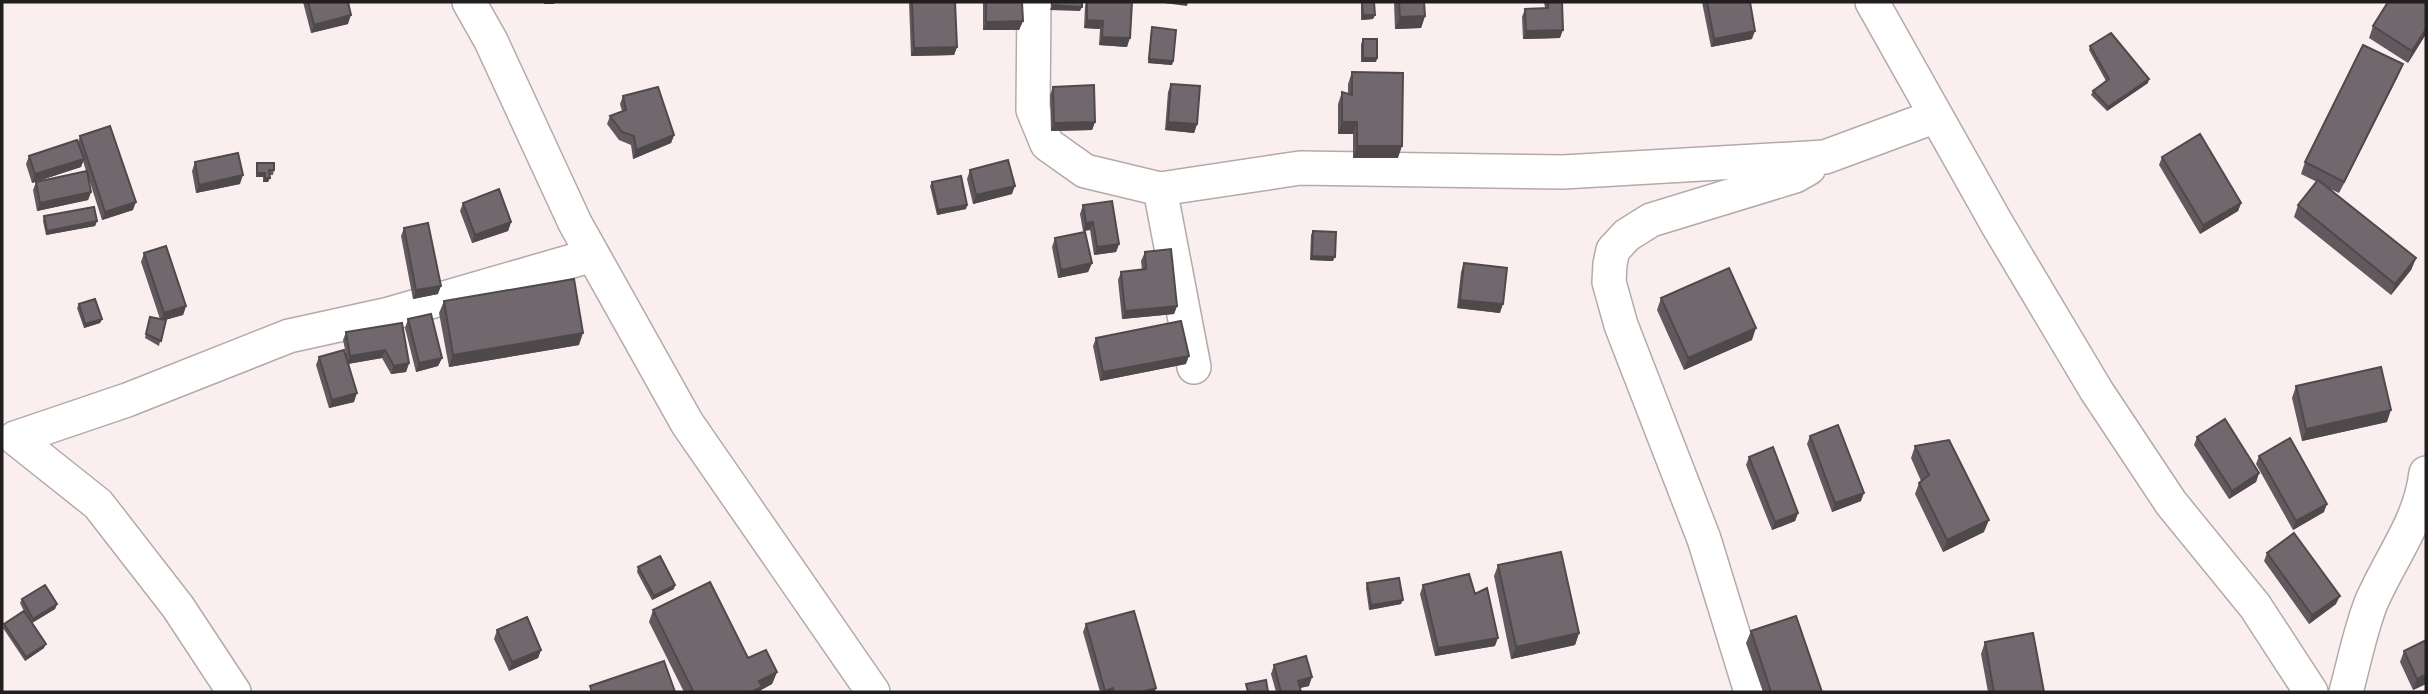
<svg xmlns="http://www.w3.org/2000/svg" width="2428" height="694" font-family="Barlow,sans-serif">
<rect width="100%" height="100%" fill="#faeeef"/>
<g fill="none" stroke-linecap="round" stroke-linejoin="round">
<g stroke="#b5a9aa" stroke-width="36">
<path id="minor" d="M469,2l22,39 84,182 112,200 186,269
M1034,2l-1,108 14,34 38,27 75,18 140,-21 263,4 262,-15 111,-41
M1872,2l125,222 99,166 75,113 84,103 56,86
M1160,189l34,178
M15,438l112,-38 162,-64 100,-22 204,-59
M15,438l83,66 80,103 56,85
M1751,692l-47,-153 -83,-214 -12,-43 1,-18 3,-14 14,-15 24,-15 144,-44 14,-8
M2346,692c8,-29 14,-61 25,-89 19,-45 49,-80 55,-130"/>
</g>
<use href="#minor" stroke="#fff" stroke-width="33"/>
</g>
<path fill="#61595e" d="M303,2h45v22l-37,9z
M909,2h46l2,45 -3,8 -43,1z
M983,2h39l1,19 -4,9h-36z
M1086,2h46l-5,45 -28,-2 1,-16 -16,-1 1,-22z
M1361,2h13l1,13 -2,4 -12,1z
M1394,2h30l1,14 -4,12 -26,1z
M1544,2h18l-2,36 -37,1 -1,-22 3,-8 20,-1z
M1702,2h48l2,37 -41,8z
M2426,2v32l-18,29 -39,-25 4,-12z
M1152,27l21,34 -1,4 -24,-2 3,-31z
M1363,39l14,19 -1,4h-15v-18z
M2090,46l58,37 -41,28 -16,-16 2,-4 13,-10 -17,-31z
M1352,72l46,86h-45v-24h-15v-30l4,-12 6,2v-10z
M2398,76l-59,117 -11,-5 88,70 -5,12 -20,25 -97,-78 4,-12 19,-23 -16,-8 4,-12z
M1171,84l26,40 -3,9 -29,-3 3,-38z
M1053,87l42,35 -3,8 -41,1 -1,-36z
M623,96l51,39 -3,8 -38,16 -2,-14 -12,-5 -12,-16 3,-8 12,-5 -2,-7z
M80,136l53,74 -31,10 -14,-44 3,16 -3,8 -51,11 -4,-21 3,-8 50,-11 -3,-10 -2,6 -49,16 -6,-19 3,-8 49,-14z
M2162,157l79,46 -3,8 -38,23 -41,-69z
M195,162l45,22 -44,9 -4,-22z
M257,163l17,7 -1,5h-3l-2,7h-5v-5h-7v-10z
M970,170l42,24 -39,10 -6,-25z
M932,182l35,23 -1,4 -29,6 -7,-29z
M463,203l48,19 -3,9 -36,12 -12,-32z
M1083,205l36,39 -3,8 -22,3 -4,-25 -7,1 -3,-17z
M44,216l53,5 -2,5 -49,9 -3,-14z
M404,228l34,66 -25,5 -12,-63z
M1313,231l20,30 -23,-1 1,-25z
M1055,238l37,25 -4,9 -30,6 -6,-31z
M1145,252l32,54 -3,8 -52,5 -4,-39 3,-8 21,-2 -1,-9z
M144,253l42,53 -3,9 -18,5 -6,26 -14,-8 5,-21 10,2 -19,-57z
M1464,263l36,50 -43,-5 4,-36z
M1661,298l91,42 -68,30 -27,-60z
M444,301l135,44 -130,22 -10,-54z
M79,304l23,15 -2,4 -16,5 -7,-20z
M408,319l34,39 -4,8 -22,6 -11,-44z
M402,323l7,40 -3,9 -15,2 -9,-16 -34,6 6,38 -25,6 -13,-43 3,-8 27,-3 -3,-14 3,-8z
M1096,338l90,26 -86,17 -7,-35z
M2296,386l91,36 -85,19 -10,-43z
M1810,436l51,65 -29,11 -25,-68z
M2197,437l62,36 -3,9 -27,17 -35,-54z
M1915,446l69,86 -41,20 -28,-58 4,-11 2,-2 -10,-23z
M2259,456l65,56 -31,18 -37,-66z
M1749,457l49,56 -3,8 -23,9 -26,-65z
M2267,553l69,51 -27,20 -45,-63z
M1498,565l81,68 -4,12 -64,14 -17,-83z
M638,567l36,22 -22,11 -15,-28z
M1367,583l34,21 -32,6 -3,-22z
M1423,585l52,9 20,52 -60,10 -15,-62z
M22,599l35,5 -2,5 -23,14 12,25 -19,13 -22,-33 1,-4 20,-13 -4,-8z
M653,610l124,62 -5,12 -11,6 -1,2h-76l-35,-70z
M1086,624l69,68h-55l-17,-60z
M497,630l44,20 -3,8 -29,13 -15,-32z
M1751,631l71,61h-59l-17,-49z
M2426,640v44l-13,6 -13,-28 4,-11z
M1985,642l59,50h-56l-7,-38z
M1274,665l35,21 -9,2 1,4h-25l-5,-18z"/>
<path fill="#4f494c" d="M544,2h11l-1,2h-10z
M1165,2h23l-1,4 -23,-3z
M1052,5l30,2 -2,4 -30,-1z
M351,15l-3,9 -37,9 3,-8z
M1363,15h12l-2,4 -12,1z
M1425,16l-4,12 -26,1 5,-12z
M1087,20l16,1 -3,8 -16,-1z
M1023,21l-4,9h-36l3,-8z
M2426,29v5l-18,29 4,-12z
M1563,30l-3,8 -37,1 3,-8z
M1755,31l-3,8 -41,8 3,-8z
M1102,37l28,1 -3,9 -28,-2z
M957,47l-3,8 -43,1 3,-8z
M1363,58h14l-1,4h-15z
M1149,59l24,2 -1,4 -24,-2z
M2403,64l-5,12 -59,117 5,-11z
M2149,79l-1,4 -41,28 1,-4z
M1095,122l-3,8 -41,1 3,-8z
M1168,122l29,2 -3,9 -29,-3z
M1342,122h15l-4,12h-15z
M674,135l-3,8 -38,16 3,-9z
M1357,146h45l-4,12h-45z
M84,159l-3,8 -49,16 3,-9z
M257,173h8l-2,4h-7z
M243,175l-3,9 -44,9 3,-8z
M265,178h5l-2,4h-5z
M1015,186l-3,8 -39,10 3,-9z
M91,192l-3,8 -51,11 3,-8z
M136,202l-3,8 -31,10 3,-8z
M2241,203l-3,8 -38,23 3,-9z
M967,205l-1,4 -29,6 1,-5z
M97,221l-2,5 -49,9 1,-4z
M511,222l-3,9 -36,12 3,-8z
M1093,222l-3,8 -7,1 3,-8z
M1119,244l-3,8 -22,3 3,-8z
M1312,256l23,1 -2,4 -23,-1z
M2416,258l-5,12 -20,25 4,-11z
M1092,263l-4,9 -30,6 3,-8z
M441,286l-3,8 -25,5 3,-9z
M1460,300l43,4 -3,9 -43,-5z
M186,306l-3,9 -22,6 3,-8z
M1177,306l-3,8 -52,5 3,-8z
M102,319l-2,4 -16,5 1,-4z
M1756,328l-4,12 -68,30 4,-12z
M583,333l-4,12 -130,22 4,-12z
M385,350l-3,8 -35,6 3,-8z
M1189,356l-3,8 -86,17 3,-9z
M442,358l-4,8 -22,6 3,-9z
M409,363l-3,9 -15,2 3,-8z
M357,393l-3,9 -25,6 3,-8z
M2391,410l-4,12 -85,19 4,-12z
M2259,473l-3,9 -27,17 3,-8z
M1864,493l-3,8 -29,11 3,-9z
M2327,504l-3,8 -31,18 3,-9z
M1798,513l-3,8 -23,9 3,-8z
M1989,520l-5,12 -41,20 4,-12z
M675,585l-1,4 -22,11 2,-4z
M2340,596l-4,8 -27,20 3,-9z
M1403,600l-2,4 -32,6 2,-5z
M57,604l-2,5 -23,14 1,-4z
M1579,633l-4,12 -64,14 5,-12z
M1498,638l-3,8 -60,10 3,-8z
M46,644l-2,4 -19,13 1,-4z
M541,650l-3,8 -29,13 3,-9z
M777,672l-5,12 -11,6 -1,2h-9l8,-11z
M2426,674v10l-13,6 4,-11z
M1312,677l-3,9 -14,3 3,-8z
M1113,688l-1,4h-8l1,-1z
M1156,688l-1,4h-13z"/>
<path fill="#71686d" stroke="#4f494c" stroke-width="2" d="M308,2h40l3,13 -37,10z
M912,2h43l2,45 -43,1z
M986,2h36l1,19 -37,1z
M1052,2h30v5l-30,-2z
M1087,2h45l-2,36 -28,-1 1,-16 -16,-1z
M1362,2h12l1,13h-12z
M1399,2h25l1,14 -25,1z
M1548,2h14l1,28 -37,1 -1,-22 23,-1z
M1707,2h43l5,29 -41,8z
M2388,2h38v27l-14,22 -39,-25z
M1152,27l24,3 -3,31 -24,-2z
M2111,33l38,46 -41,28 -15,-16 16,-12 -19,-33z
M1363,39h14v19h-14z
M2363,45l40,19 -59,118 -39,-20z
M1352,72l51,1 -1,73h-45v-24h-15v-30l10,3z
M1171,84l29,2 -3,38 -29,-2z
M1094,85l1,37 -41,1 -1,-36z
M658,87l16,48 -38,15 -2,-14 -12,-4 -12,-16 16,-6 -3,-14z
M110,126l26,76 -31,10 -25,-76z
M2200,134l41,69 -38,22 -41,-68z
M77,140l7,19 -49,15 -6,-18z
M238,153l5,22 -44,10 -4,-23z
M1008,160l7,26 -39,9 -6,-25z
M257,163h17v7h-5l1,8h-5v-5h-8z
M87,171l4,21 -51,11 -4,-21z
M961,176l6,29 -29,5 -6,-28z
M2318,180l98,78 -21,26 -97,-79z
M499,189l12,33 -36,13 -12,-32z
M1112,201l7,43 -22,3 -4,-25 -7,1 -3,-18z
M94,207l3,14 -50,10 -3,-15z
M428,223l13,63 -25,4 -12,-62z
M1313,231l23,1 -1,25 -23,-1z
M1085,232l7,31 -31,7 -6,-32z
M166,246l20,60 -22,7 -20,-60z
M1171,249l6,57 -52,5 -4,-39 25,-3 -1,-17z
M1464,263l43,5 -4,36 -43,-4z
M1729,268l27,60 -68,30 -27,-60z
M574,279l9,54 -130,22 -9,-54z
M95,299l7,20 -17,5 -6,-20z
M431,314l11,44 -23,5 -11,-44z
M150,317l16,3 -5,21 -15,-7z
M1181,321l8,35 -86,16 -7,-34z
M402,323l7,40 -15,3 -9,-16 -35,6 -4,-24z
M344,350l13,43 -25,7 -13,-43z
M2381,367l10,43 -85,19 -10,-43z
M2225,419l34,54 -27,18 -35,-54z
M1838,425l26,68 -29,10 -25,-67z
M2290,438l37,66 -31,17 -37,-65z
M1949,440l40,80 -42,20 -28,-57 10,-8 -14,-29z
M1773,447l25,66 -23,9 -26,-65z
M2294,533l46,63 -28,19 -45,-62z
M1561,552l18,81 -63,14 -18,-82z
M660,556l15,29 -21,11 -16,-29z
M1469,574l6,20 12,-6 11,50 -60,10 -15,-63z
M1399,578l4,22 -32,5 -4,-22z
M710,582l38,76 18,-8 11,22 -18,9 3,6 -11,5h-61l3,-1 -40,-81z
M45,585l12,19 -24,15 -11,-20z
M24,611l22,33 -20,13 -22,-33z
M1134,611l22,77 -14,4h-28l-1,-4 -8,3 -19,-67z
M1796,616l26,76h-51l-20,-61z
M527,617l14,33 -29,12 -15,-32z
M2033,633l11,59h-50l-9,-50z
M2426,640v34l-9,5 -13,-28z
M1306,656l6,21 -14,4 3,11h-20l-7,-27z
M664,661l11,31h-83l-2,-6z
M1266,680l2,12h-20l-2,-8z"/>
<rect width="2428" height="694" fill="none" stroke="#221d1e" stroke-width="7"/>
</svg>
